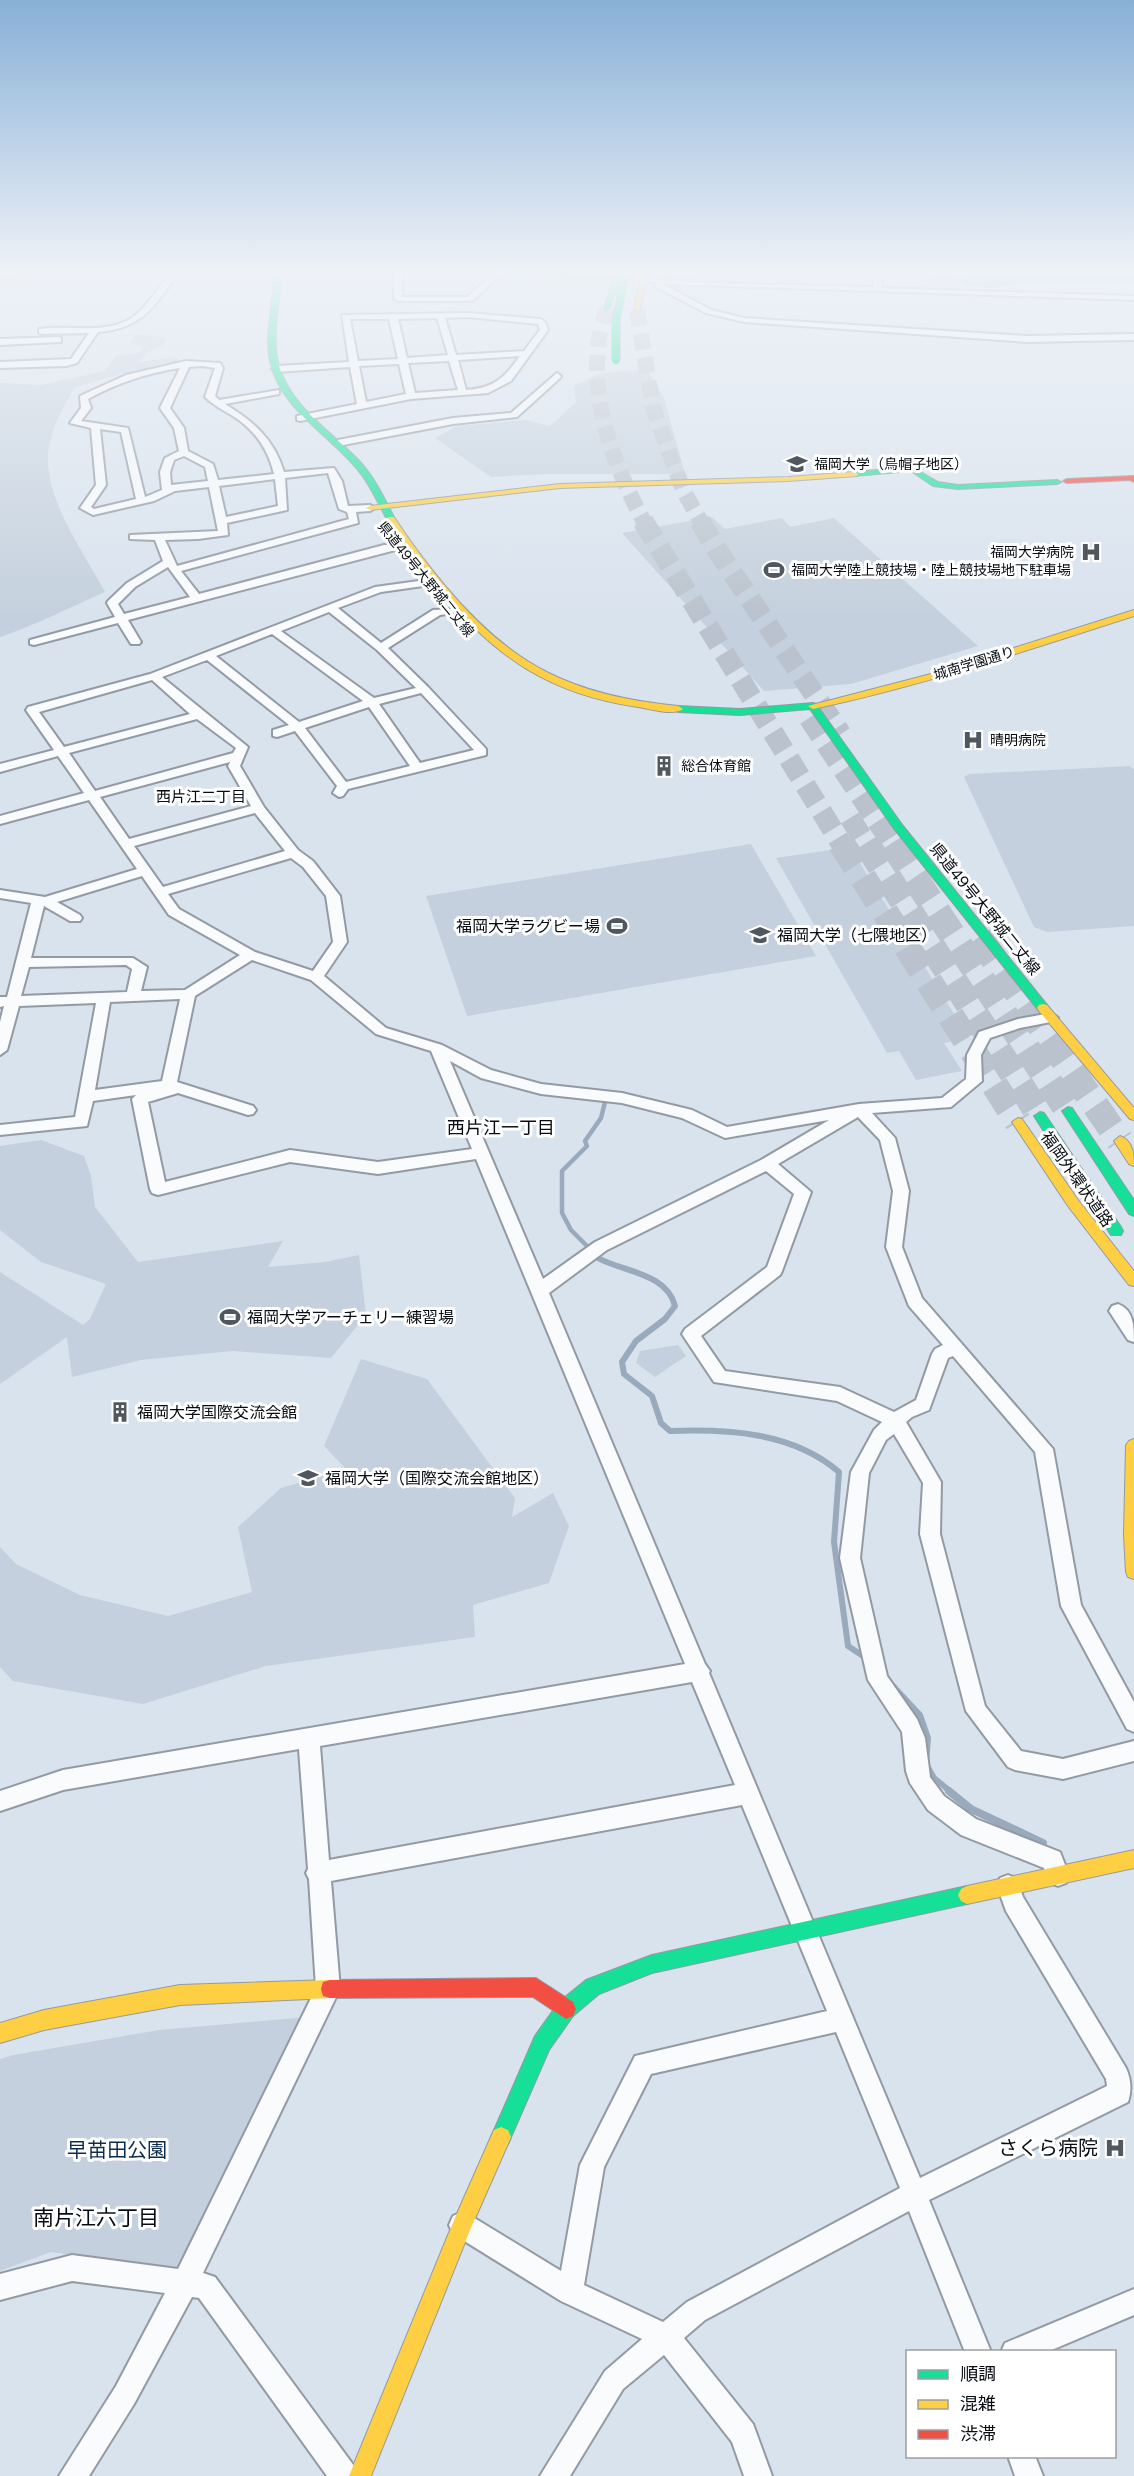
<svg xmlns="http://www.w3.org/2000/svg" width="1134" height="2476" font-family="'DM Sans','Noto Sans JP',sans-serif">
<rect width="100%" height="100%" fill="#d9e3ee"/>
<path fill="#c4d0dd" d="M135,334l32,4 -1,5 -17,9 -11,10 38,-5 4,5 -55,11 -50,14c-12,20 -26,45 -27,69 -2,45 36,97 57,136 -35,15 -69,33 -105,45v-254l41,2 64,-14 10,-15 26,-4v-6l-11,-3z
M647,369l17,29 21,76h-137l-57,3 -56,-39 23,-12 68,-6 24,6 26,-24 -2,-16 27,-13z
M712,517l13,12 57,-11 8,9 44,-9 144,128 -127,38 -87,7 -142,-158z
M1129,766l5,3v157l-87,6 -13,-5 -70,-150 5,-3z
M751,844l65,112 -349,60 -41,-120z
M850,847l119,191 -25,5 18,28 -46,9 -17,-29 -12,2 -111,-195z
M41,1140l43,16 7,20 4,31 43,55 145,-21 -15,26 57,-5 34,-7 7,60 -35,43 -99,-7 -91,9 -69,17 -5,-40 -67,47v-112l83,53 7,-6 16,-35 -65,-22 -41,-32v-84z
M678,1345l8,11 -31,21 -19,-14 4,-12z
M361,1359l66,20 88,119 -3,19 41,-24 16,33 -20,57 -76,22 2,32 -209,29 -123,38 -130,-23 -13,-14v-120l16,17 64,31 88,21 84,-24 -14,-65 43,-39 65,-19 -22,-23z
M307,2017l-126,254 -130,-19 -51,19v-212l14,-4 145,-25z"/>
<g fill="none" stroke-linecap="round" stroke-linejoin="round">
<path stroke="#99aabd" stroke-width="3" d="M900,270l34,8 33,3"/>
<path stroke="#99aabd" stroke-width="4.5" d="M601,1260l-30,-30 -9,-17v-42l25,-25 -2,-5 16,-23 4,-16"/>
<path stroke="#99aabd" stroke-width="6" d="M598,1258c25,14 69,15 77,48l-10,13 -29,22 -14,21 2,12 28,22 9,27 9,8c58,-2 123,1 169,41l-5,70 14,104 21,14
M893,1686l27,29 8,23 -2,26 8,14 17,14"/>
<path stroke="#99aabd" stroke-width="8" d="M949,1791l22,18 72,34"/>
<path fill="#99aabd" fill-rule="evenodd" d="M1023,272l111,1v10l-111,-1 -29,6 -27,-2 -8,-5 8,-5 27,2z"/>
<path stroke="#bac3cd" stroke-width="16" stroke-dasharray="16 8" stroke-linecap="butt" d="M607,308c-26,72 3,150 37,214
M637,310l16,98 31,84 17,30"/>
<path stroke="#bac3cd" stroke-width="21" stroke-dasharray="21 10" stroke-linecap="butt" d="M643,521l199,324
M700,521l17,29 124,184
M809,718l84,127
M850,818l17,27"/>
<path stroke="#bac3cd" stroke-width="27" stroke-dasharray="27 14" stroke-linecap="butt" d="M841,843l177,279
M866,843l174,273
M892,843l176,268
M979,937l141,204"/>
<g stroke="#939aa3" stroke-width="4">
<path id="street" d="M173,270h8c-25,33 -37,59 -83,62l-21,31 -11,3 -66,2v-6l71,-3 18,-26 -47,1 -3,-1v-4c32,-5 73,8 99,-16 13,-12 23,-29 35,-43z
M394,270h8v27h65l30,-27 7,2 -32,29h-74l-4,-2z
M873,270h8v18l253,8v4l-471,-16 48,26 33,8 283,18 107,-2v6l-107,2 -283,-20 -38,-9 -50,-26v-4l-17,-3 4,-2 74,5 156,4z
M468,313l73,6 4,3 3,8 -37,51 -23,12 -77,6 -111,22 -3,-1v-4l60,-12 -7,-37 -74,5 -4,-3 4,-3 73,-4 -7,-47zM468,317l70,7 2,6 -16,21 -68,4 -11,-37zM437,318l11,37 -41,3 -9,-39zM350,319h39l9,40 -40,2zM520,356c-16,22 -25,32 -54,34l-8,-30zM449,361l9,29 -43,3 -7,-30zM399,364l7,30 -40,8 -7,-36z
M58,337l3,1v4l-61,3v-6z
M186,361l34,2 3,5 -8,28 4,4 60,-10v4l-54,10c29,18 49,35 59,68l50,-4 8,13 6,25 22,-1 5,3 -5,3 -14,1 2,11 -177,48 18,23 185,-49h14l5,3 -275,72 13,22 -2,2h-8l-13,-21 -84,22 -4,-1v-4l85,-23 -8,-14 1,-2 19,-18 36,-22 -8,-21 -25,-1v-4l88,-4 -9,-44 -34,4 -21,10 -61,14 -13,-7 16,-23 -5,-57 -21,-5 11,-15 -1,-12 46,-21zM202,366l13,2 -10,29c8,8 18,13 28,19 22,14 35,33 41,58l-56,6 -5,-16 -25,-13 -4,-23 -14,-20 19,-41zM180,368l-20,40 14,20 5,23 -14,7 -5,14 2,18 -17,7 -17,-69 -47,-7 10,-13 -3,-9c29,-16 59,-26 92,-31zM100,429l21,3 15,67 -42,10 -3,-2 15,-22zM184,456l21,11 3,14 -37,4 -1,-13 4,-12zM328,473l11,36 8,3 2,7 -172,47 -12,-26 33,-1 30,-4 -1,-12 60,-13 -2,-32zM275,479l3,27 -52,11 -7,-31zM168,567l22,30 -66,17 -6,-10 17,-17z
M557,373l4,3 -1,2 -43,39 -64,7 -115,22 -5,-3 5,-3 115,-22 58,-5z
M426,580l4,1v4l-49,7 -43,16 43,35 52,-33 20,-1v4l-13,2 -52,33 40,39 58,62v6l-138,34 -5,7 -4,1 -6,-4 4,-7 -42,-55 -18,6 -4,-1v-6l16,-5 -82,-65 -45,17 86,70 -8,19 24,41 34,43 15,11 27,35 7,46 -23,34 62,52 56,17 49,25 50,14 81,9 70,17 35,17 132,-23 83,-6 24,-19 1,-24 12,-23 39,-13 33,-6 7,5 -2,3 -36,7 -30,10 -9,17 1,26 -31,26 -79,6 23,25 14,53 -7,56 20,51 131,151 28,156 53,97v30l-7,-3 -66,-123 -26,-154 -82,-96 -5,2 -19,52 -17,7 -6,5 35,60 -1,52 45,172 36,45 42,8 71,-18v20l-71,18 -48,-9 -7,-3 -42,-56 -46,-177 3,-51 -29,-49 -8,6 -17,33 -9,85 27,118 30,43 8,19 5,39 14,19 32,23 84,33 9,23 -3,8 -8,3 -8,-3 -6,-15 -83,-33 -33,-25 -18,-27 -4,-12 -4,-39 -34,-52 -28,-122 11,-86 23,-42 8,-8 -45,-21 -123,-19 -32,-48 3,-5 82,-62 27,-73 -28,-23 -159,79 -58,43 156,371 5,7 -1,2 211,505 187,-92 -1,-7 -100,-168 -9,-25 3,-8 8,-3 8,3 7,19 103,171c5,11 6,22 2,34l-199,98 62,152h-26l-56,-141 -204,109 -21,18 69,86 19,52h-28l-12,-34 -68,-87 -41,34 -53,87h-30l65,-105 37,-32 -81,-38 -108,-67 -4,-9 4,-9 9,-4 9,4 90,55 19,-106 55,-109 192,-45 -85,-206 -411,76 9,108 -137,284 12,4 139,189 4,10h-31l-128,-178 -7,-1 -58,107 -45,72h-30l57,-90 49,-93 -93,-12 -72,19v-26l72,-19 106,14 138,-281 -7,-109 -3,-6 2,-4 -9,-120 -236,41 -63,21v-20l63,-21 622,-106 -209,-505 -98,15 -88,-12 -132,33 -6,-2 -2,-4 -18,-90 4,-4 -43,6 -6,25 -87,9v-10l75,-8 21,-114 -77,3 -12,44 -7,5v-33l4,-16 -4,1v-10h7l24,-94 -31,-5v-8l45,7 92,-28 -48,-69 -89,24v-8l84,-23 -26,-37 -58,16v-8l54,-14 -28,-40 2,-3 122,-33 225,-87zM329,612l48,38 39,38 -42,10 -93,-67zM272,634l91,67 -64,21 -83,-66zM152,680l38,34 -126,33 -25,-35zM421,693l53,57 -54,13 -41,-59zM369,707l41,59 -64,16 -41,-54zM197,719l39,29 -3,5 -138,38 -26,-38zM230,762l-2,4 23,40 -122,33 -29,-42zM255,813l30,38 -122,36 -29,-41zM291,858l12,9 23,29 7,46 -20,29 -58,-19 -76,-43 -11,-15zM142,876l27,39 71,40 -55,35 -44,1 6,-24 -14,-9h-102l13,-52 26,15h10l2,-3 -2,-3 -23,-13zM252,960l59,20 65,54 55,17 41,98 -94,13 -88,-12 -125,32 -17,-80 30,-9 70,22 5,-1 3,-4 -3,-4 -76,-24 18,-86zM126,965l6,4 -5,23 -106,4 8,-29zM180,999l-18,82 -67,9 15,-88zM450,1061l31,17 60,16 81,9 60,15 43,20 104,-18 -68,40 -166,82 -52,37zM858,1117l22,23 13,51 -7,56 23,59 34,39 -8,4 -3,5 -16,46 -22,12 -54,-25 -115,-16 -24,-35 79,-61 2,-4 29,-79 -33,-28zM692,1682l43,103 -406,75 -9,-114zM836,2032l64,156 -213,114 -24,20 -79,-37 20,-118 47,-93z
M1118,1304c16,6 16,23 16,38l-6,-2 -19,-29 3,-5z
M1134,2289v26l-87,37h-46l4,-9z
M1008,2456h27l8,20h-28z"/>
</g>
<g stroke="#939aa3" stroke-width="2">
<path id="fast" d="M274,270h6c2,31 -10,66 -1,96 12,42 55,67 83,98 14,16 23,36 33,55l-1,2h-6c-10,-17 -17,-36 -30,-51 -28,-35 -75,-59 -87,-105 -8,-30 4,-64 3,-95z
M463,270l152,6 2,-6h6l-13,38 -3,2 -3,-2 9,-28 -147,-8z
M912,467l26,15 20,3 99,-5 4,2 -4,2 -99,5 -25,-3 -22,-15 -57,5 -4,-2 4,-2z
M813,703l3,1 87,122 144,179 2,3 -2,3h-8l-144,-181 -85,-121 -70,6 -62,-3 -5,-3 5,-3 62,3z
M1068,1107l4,1 62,92v16l-5,-2 -65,-100 -2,-3z
M1040,1112l4,1 77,114 2,4 -2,4h-10l-77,-119z
M967,1886l6,3 3,6 -3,6 -6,3 -315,69 -53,21 -26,22 -24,34 -41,94 -7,3 -7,-3 -3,-7 44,-101 24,-34 27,-22 66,-25z"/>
</g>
<g stroke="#939aa3" stroke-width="2">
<path id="slow" d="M57,270h20l-77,10v-4z
M641,270h6l-7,40 -3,2 -3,-2z
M854,472l4,2 -1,2 -69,5 -228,7 -190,22 -4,-2 4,-2 190,-22 228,-7z
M388,517h6c16,25 33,47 52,70 67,80 128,109 232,119l5,3c-10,7 -33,0 -45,-2 -89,-13 -143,-50 -199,-118 -19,-22 -38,-45 -52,-70z
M1134,610v6c-106,34 -212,70 -321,93l-5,-3 123,-32z
M1043,1004l4,1 87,103v12l-4,-1 -91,-108 -2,-3 2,-3z
M1018,1118l4,1 56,81 56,71v15l-5,-1 -61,-79 -56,-84z
M1120,1136c13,5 14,18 14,30l-5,-2 -15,-23z
M1134,1439v140l-6,-2 -2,-5 -2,-37 2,-90 3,-4z
M1134,1850v18l-167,36 -6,-3 -3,-6 3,-6 6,-3z
M330,1980l7,2 2,7 -2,7 -7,2 -150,7 -136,25 -44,13v-20l44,-13 136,-25z
M501,2127l7,3 3,7 -41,93 -99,246h-22l106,-258 39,-88z"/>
</g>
<g stroke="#939aa3" stroke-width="2">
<path id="jam" d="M1132,476h2v6l-4,-2 -63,3 -4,-2 4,-2z
M536,1978l37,24 3,7 -3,7 -7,3 -33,-22 -203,1 -7,-2 -2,-7 2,-7 7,-2z"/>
</g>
<use href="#street" fill="#f9fbfc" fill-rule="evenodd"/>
<use href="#fast" fill="#16e098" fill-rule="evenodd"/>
<use href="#slow" fill="#ffcf43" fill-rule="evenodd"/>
<use href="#jam" fill="#f24e42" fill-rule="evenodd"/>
<g stroke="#939aa3" stroke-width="9" stroke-linecap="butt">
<path id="fast-bridge" d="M616,360v-41l10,-49"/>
</g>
<use href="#fast-bridge" stroke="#16e098" stroke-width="8"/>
</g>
<linearGradient id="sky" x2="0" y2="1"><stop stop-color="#88b0d7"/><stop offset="0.44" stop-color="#eef2f7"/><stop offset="1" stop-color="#eef2f7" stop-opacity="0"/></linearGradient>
<rect width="1134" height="617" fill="url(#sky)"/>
<defs>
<g id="university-bare" transform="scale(1.62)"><path d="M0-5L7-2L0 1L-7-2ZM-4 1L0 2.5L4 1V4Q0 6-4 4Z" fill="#50575f" stroke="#fff" stroke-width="2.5" paint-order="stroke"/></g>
<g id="hospital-bare" transform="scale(1.62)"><path d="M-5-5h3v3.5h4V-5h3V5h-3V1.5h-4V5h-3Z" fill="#50575f" stroke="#fff" stroke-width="2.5" paint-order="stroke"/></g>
<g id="stadium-bare" transform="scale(1.62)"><path d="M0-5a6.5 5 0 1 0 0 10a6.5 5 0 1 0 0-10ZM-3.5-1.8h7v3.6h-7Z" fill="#50575f" stroke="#fff" stroke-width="2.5" paint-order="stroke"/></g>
<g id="building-bare" transform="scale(1.62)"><path d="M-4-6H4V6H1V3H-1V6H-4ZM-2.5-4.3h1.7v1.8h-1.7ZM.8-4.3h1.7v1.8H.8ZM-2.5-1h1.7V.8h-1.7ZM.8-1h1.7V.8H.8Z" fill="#50575f" stroke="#fff" stroke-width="2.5" paint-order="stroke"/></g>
</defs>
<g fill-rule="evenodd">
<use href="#university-bare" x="797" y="464"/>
<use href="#hospital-bare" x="1091" y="552"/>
<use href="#stadium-bare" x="774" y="570"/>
<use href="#hospital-bare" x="973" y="740"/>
<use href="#building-bare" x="664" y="766"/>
<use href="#stadium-bare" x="617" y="926"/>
<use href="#university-bare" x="760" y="935"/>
<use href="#stadium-bare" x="230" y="1317"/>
<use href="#building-bare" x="120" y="1412"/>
<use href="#university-bare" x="308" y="1478"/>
<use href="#hospital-bare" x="1115" y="2148"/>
</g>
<g text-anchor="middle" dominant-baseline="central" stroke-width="6" stroke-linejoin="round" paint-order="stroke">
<g font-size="14" fill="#070c12" stroke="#fff" text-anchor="start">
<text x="814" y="464">福岡大学（烏帽子地区）</text>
<text x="1074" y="552" text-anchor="end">福岡大学病院</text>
<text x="791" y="570">福岡大学陸上競技場・陸上競技場地下駐車場</text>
<text x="990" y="740">晴明病院</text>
<text x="681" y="766">総合体育館</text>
</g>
<g font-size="14" fill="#070c12" stroke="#fff">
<text transform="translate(426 579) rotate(51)">県道49号大野城二丈線</text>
<text transform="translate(974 663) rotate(-17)">城南学園通り</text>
</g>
<g font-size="15" fill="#070c12" stroke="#fff">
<text x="201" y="797">西片江二丁目</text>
</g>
<g font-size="16" fill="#070c12" stroke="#fff">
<text transform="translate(985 909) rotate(51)">県道49号大野城二丈線</text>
<text transform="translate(1077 1179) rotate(55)">福岡外環状道路</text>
</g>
<g font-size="16" fill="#070c12" stroke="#fff" text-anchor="start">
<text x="600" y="926" text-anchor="end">福岡大学ラグビー場</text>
<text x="777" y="935">福岡大学（七隈地区）</text>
<text x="247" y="1317">福岡大学アーチェリー練習場</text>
<text x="137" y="1412">福岡大学国際交流会館</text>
<text x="325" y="1478">福岡大学（国際交流会館地区）</text>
</g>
<g font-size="18" fill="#070c12" stroke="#fff">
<text x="501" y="1128">西片江一丁目</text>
</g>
<g font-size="20" fill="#070c12" stroke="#fff" text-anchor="end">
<text x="1098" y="2148">さくら病院</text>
</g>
<g font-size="20" fill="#0c2c4c" stroke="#fff">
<text x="117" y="2150">早苗田公園</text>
</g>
<g font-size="21" fill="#070c12" stroke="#fff">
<text x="96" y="2218">南片江六丁目</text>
</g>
</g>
<rect x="906" y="2350" width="210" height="108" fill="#ffffff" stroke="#9c9ea0" stroke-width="1.5"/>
<rect x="918" y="2370" width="30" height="9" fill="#16e098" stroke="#9c9ea0" stroke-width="1.5"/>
<text x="960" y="2380" font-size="18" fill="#070c12">順調</text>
<rect x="918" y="2400" width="30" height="9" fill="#ffcf43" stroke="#9c9ea0" stroke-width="1.5"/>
<text x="960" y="2410" font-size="18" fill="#070c12">混雑</text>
<rect x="918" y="2430" width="30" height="9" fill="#f24e42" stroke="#9c9ea0" stroke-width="1.5"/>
<text x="960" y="2440" font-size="18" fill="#070c12">渋滞</text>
</svg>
